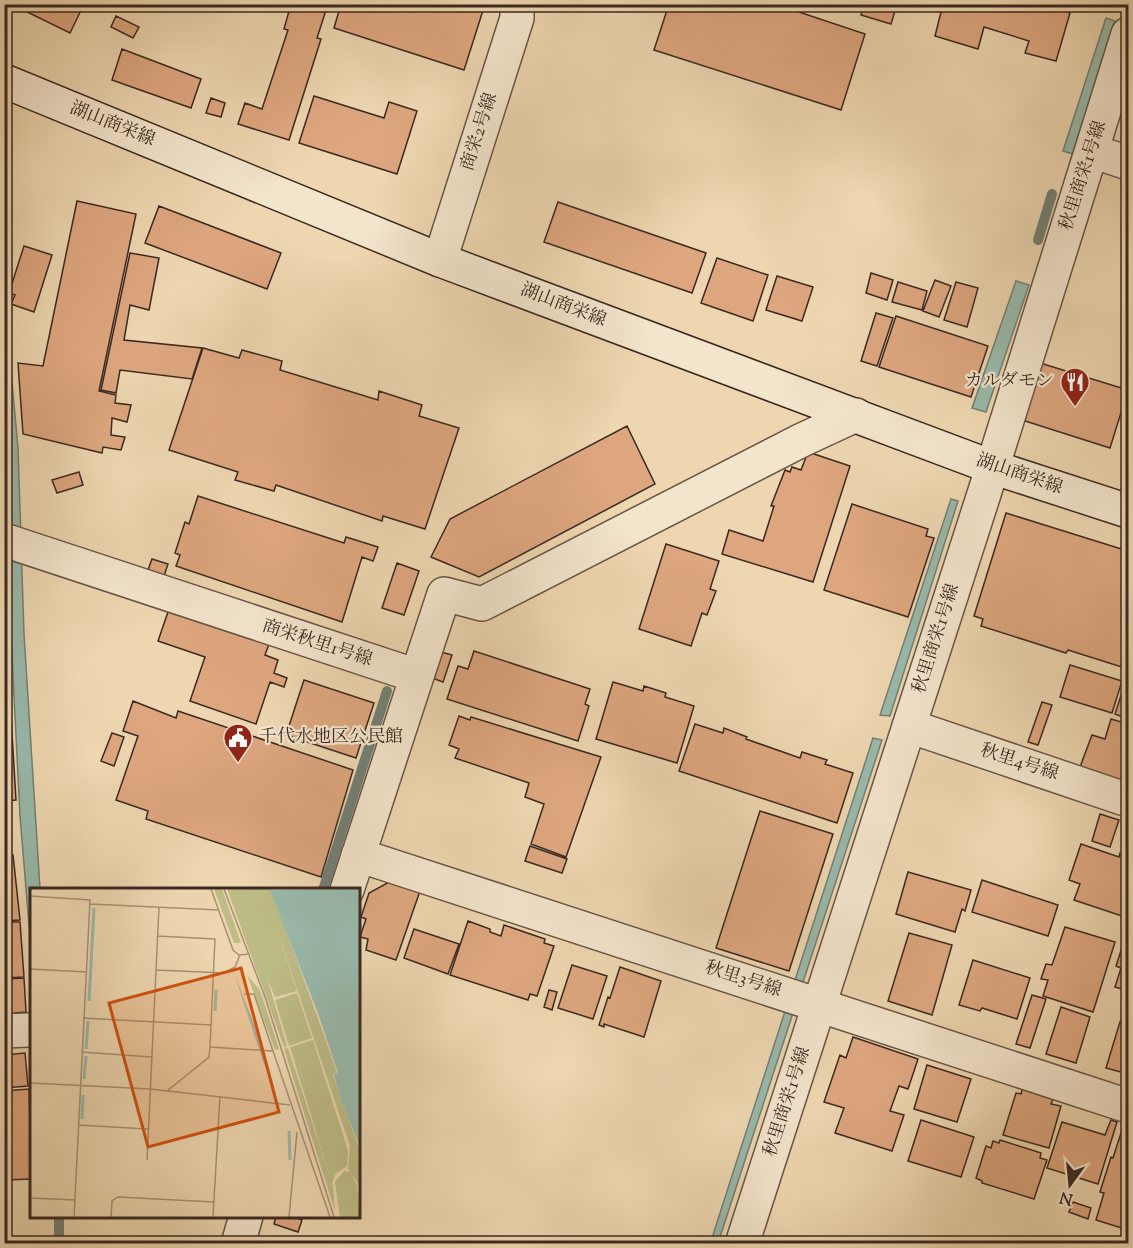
<svg xmlns="http://www.w3.org/2000/svg" width="1133" height="1248" font-family="'Sorts Mill Goudy','Noto Serif JP',serif">
<rect width="100%" height="100%" fill="#edd6b0"/>
<filter id="stains"><feTurbulence type="fractalNoise" baseFrequency=".00333" numOctaves="4"/><feColorMatrix values="0 0 0 0 .2 0 0 0 0 .09 0 0 0 0 .02 0 0 0 .5 -.17"/></filter>
<radialGradient id="worn" r=".72"><stop offset=".6" stop-color="#630" stop-opacity="0"/><stop offset="1" stop-color="#630" stop-opacity=".3"/></radialGradient>
<path fill="#99b9ab" stroke="#737f74" stroke-width="1.5" d="M1106,18l9,3 -42,133 -10,-3z
M1016,281l13,4 -43,127 -14,-4z
M4,294l14,154 6,186 16,255 -8,1 -1,59 -11,-133 -15,-301z
M951,499l7,2 -68,215 -10,-1z
M873,738l9,2 -164,503 -8,1z"/>
<g fill="none" stroke-linecap="round" stroke-linejoin="round">
<path stroke="#737f74" stroke-width="10" d="M1038,240l14,-46
M323,890l64,-199
M59,1216v28"/>
</g>
<path fill="#dda67f" stroke="#3b2921" stroke-width="1.5" d="M11,4h73l-14,29z
M291,4h37l-11,34 4,1 -32,101 -51,-16 7,-21 17,6 26,-79 -4,-1z
M341,4h144l-21,66 -130,-42z
M669,4h106l90,30 -24,76 -187,-60z
M864,4h33l-6,20 -30,-9z
M1052,4l-1,3 19,6 -14,48 -31,-8 4,-12 -45,-14 -6,22 -43,-13 8,-32z
M116,16l23,11 -6,11 -22,-11z
M122,49l79,30 -10,29 -79,-28z
M314,96l70,22 5,-16 28,9 -20,63 -98,-31z
M211,98l14,5 -4,14 -15,-4z
M77,201l59,13 -37,177 17,4 -1,8 16,2 -4,17 -15,-4 -1,17 14,2 -4,13 -18,-3 -1,6 -79,-19 -5,-71 25,3z
M558,202l148,51 -14,40 -148,-51z
M159,206l122,47 -14,36 -122,-46z
M24,246l28,9 -18,57 -23,-8 4,-9 -6,-2z
M130,253l29,5 -10,52 -19,-5 -6,35 78,8 -10,31 -72,-9 -4,23 -15,-3z
M717,258l51,17 -15,46 -52,-18z
M871,273l22,7 -6,20 -21,-7z
M777,276l36,11 -11,34 -36,-11z
M935,280l16,6 -12,31 -16,-6z
M898,282l29,9 -5,19 -30,-8z
M956,282l22,6 -11,39 -23,-7z
M876,313l17,5 -16,48 -16,-5z
M896,316l92,30 -17,51 -92,-30z
M203,348l36,10 3,-8 40,11 -2,9 98,30 1,-9 43,14 -3,11 40,12 -34,101 -42,-13 -1,5 -106,-36 -2,6 -39,-11 3,-8 -69,-22z
M1040,363l88,27 -18,58 -88,-28z
M627,426l28,58 -176,93 -48,-20 19,-38z
M808,452l42,14 -37,116 -91,-28 7,-24 34,11 11,-35h-3l14,-36 5,2 2,-5 9,3z
M79,472l4,13 -26,8 -5,-13z
M198,496l146,47 2,-6 32,10 -5,14 -11,-4 -20,65 -166,-56 4,-11 -5,-2 10,-31 4,2z
M852,504l76,25 -2,7 8,2 -26,79 -84,-27z
M1006,513l122,38v118l-60,-19 -2,3 -85,-27 2,-7 -9,-3z
M666,544l53,17 -9,28 6,2 -9,24 -5,-2 -11,33 -52,-17z
M152,559l16,5 -4,12 -16,-6z
M397,563l22,8 -15,44 -22,-7z
M169,609l100,35 -4,11 13,5 -4,13 13,5 -3,9 -14,-5 -14,42 -66,-23 15,-44 -47,-16z
M474,651l116,38 -5,15 4,2 -11,35 -131,-42 11,-33 10,3z
M441,652l11,3 -9,27 -11,-4z
M1070,665l52,16 -10,32 -52,-16z
M304,680l70,23 -18,55 -70,-23z
M613,682l30,9 1,-5 22,7 -1,4 29,9 -17,57 -81,-24z
M1125,683l3,1v35l-13,-5z
M133,701l43,17 2,-7 175,59 -32,107 -175,-58 2,-8 -32,-11 22,-64 -15,-5z
M1042,702l10,3 -14,40 -10,-3z
M4,716h7l5,84 -12,1z
M459,716l11,4 1,-3 130,40 -35,100 -35,-13 13,-40 -19,-7 4,-14 -74,-25 4,-9 -10,-4z
M1111,719l17,5v59l-48,-16 12,-32 13,4z
M695,724l28,9 1,-5 23,9 -1,2 54,19 2,-6 25,8 -2,4 28,9 -16,50 -158,-52z
M112,733l12,4 -10,29 -13,-5z
M760,811l73,23 -44,137 -73,-23z
M1100,814l19,6 -9,27 -18,-6z
M1081,844l38,13 1,-4 8,3v51l-3,10 -51,-17 6,-16 -11,-4z
M530,846l37,13 -5,14 -37,-12z
M4,855h9l7,65 -16,1z
M908,872l63,18 -6,21 -3,-2 -7,23 -59,-18z
M982,880l76,25 -10,31 -76,-24z
M391,881l29,10 -24,69 -30,-10 2,-11 -8,-2 6,-18 -5,-2 8,-24z
M468,921l22,8v3l11,4 3,-11 41,14 -1,4 10,3 -17,50 -7,-2 -2,6 -78,-25z
M4,922h16l4,55 -20,1z
M1065,927l50,15 -22,70 -50,-16 5,-16 -7,-1 5,-15 6,1z
M414,929l45,15 -11,30 -44,-16z
M909,933l43,12 -20,70 -44,-14z
M1126,935l2,1v55l-13,-4 6,-19 -5,-2z
M973,960l57,18 -13,41 -35,-11 -2,3 -21,-6z
M572,965l35,11 -14,43 -35,-11z
M620,967l41,14 -17,56 -40,-13v3l-5,-2 9,-28 2,1z
M24,978l2,34 -22,2v-35z
M549,990l8,2 -5,18 -8,-3z
M1032,995l14,4 -16,49 -14,-4z
M1128,999v24l-7,-3z
M1061,1007l29,10 -14,46 -30,-9z
M1120,1022l8,3v49l-22,-6z
M853,1037l65,22 -10,30 -9,-3 -9,25 14,4 -12,36 -57,-18 9,-25 -20,-6 16,-47 6,3z
M25,1053l3,33 -24,2v-33z
M927,1065l44,14 -14,43 -43,-13z
M1023,1087l31,10 -3,7 10,2 -12,42 -46,-13 13,-42 5,1z
M29,1089l3,90 -28,1v-89z
M921,1120l53,17 -13,40 -53,-16z
M1111,1120l6,2 -19,62 -51,-16 15,-46 43,13z
M1121,1133l7,2v95l-32,-10 8,-27 -4,-1 11,-35 2,1z
M1000,1140l41,13 -1,5 7,2 -13,39 -52,-16v-2l-6,-3 10,-32 5,2 2,-7 6,2z
M1073,1202l18,6 -3,11 -19,-7z
M276,1216h15l11,4 -4,12 -24,-8z"/>
<g fill="none" stroke-linecap="round" stroke-linejoin="round">
<g stroke="#685445" stroke-width="36">
<path id="street" d="M1092,151l36,12
M440,260l77,-242v-14
M4,540l413,136 -70,214
M417,676l27,-82 38,10 320,-164 54,-25
M909,726l219,74
M358,855l770,251
M4,1031l25,-1
M238,1244l8,-28
M742,1244l242,-750 144,-460"/>
</g>
<g stroke="#3b2921" stroke-width="36">
<path id="secondary" d="M4,81l436,179 552,207 136,44"/>
</g>
<use href="#street" stroke="#f3e4cc" stroke-width="33"/>
<use href="#secondary" stroke="#f3e4cc" stroke-width="33"/>
</g>
<defs>
<g id="restaurant-pin" transform="scale(1.5)"><path d="M0 17L-7.5 6A9.5 9.5 0 1 1 7.5 6Z" fill="#8f2418" stroke="#f3e4cc"/><path d="M-5-6h1v4h1v-4h1v4h1v-4h1v5L-1.5 .5V6h-2V.5L-5-1ZM5-6V6H3V1.5H1.5Q1.5-4 5-6Z" fill="#fff"/></g>
<g id="civic-pin" transform="scale(1.5)"><path d="M0 17L-7.5 6A9.5 9.5 0 1 1 7.5 6Z" fill="#8f2418" stroke="#f3e4cc"/><path d="M-.6-6.5H3V-4.5H.6V-3L4-1V1h2V6H-6V1h2V-1L-.6-3ZM-1.2 2.5V6h2.4V2.5Z" fill="#fff"/></g>
</defs>
<g fill-rule="evenodd">
<use href="#restaurant-pin" x="1075" y="382"/>
<use href="#civic-pin" x="238" y="738"/>
</g>
<g text-anchor="middle" dominant-baseline="central" stroke-width="4.5" stroke-linejoin="round" paint-order="stroke">
<g font-size="18" fill="#3b2921" stroke="#f3e4cc">
<text transform="translate(112 125) rotate(22)">湖山商栄線</text>
<text transform="translate(480 132) rotate(-72)">商栄2号線</text>
<text transform="translate(1084 176) rotate(-72)">秋里商栄1号線</text>
<text transform="translate(563 306) rotate(21)">湖山商栄線</text>
<text transform="translate(1019 475) rotate(19)">湖山商栄線</text>
<text transform="translate(937 639) rotate(-72)">秋里商栄1号線</text>
<text transform="translate(317 644) rotate(18)">商栄秋里1号線</text>
<text transform="translate(1019 763) rotate(18)">秋里4号線</text>
<text transform="translate(743 980) rotate(18)">秋里3号線</text>
<text transform="translate(788 1102) rotate(-72)">秋里商栄1号線</text>
</g>
<g font-size="18" fill="#3b2921" stroke="#f3e4cc" text-anchor="end">
<text x="1054" y="382">カルダモン</text>
<text x="259" y="738" text-anchor="start">千代水地区公民館</text>
</g>
</g>
<g transform="translate(30 888)">
<rect width="330" height="330" fill="#edd6b0"/>
<path d="M184,1h8l19,54h-7zM197,1h44l54,149 12,35 -4,2 27,76v35l-12,-17 2,-23 -81,-240 28,85 -22,6 -8,-19 20,68 -3,1zM217,87l13,15 19,59 -4,1zM267,105l15,45 -23,8 -14,-46zM283,152l35,111 -1,15 -12,8 -3,10 -42,-137zM258,160l45,139 2,24 -51,-162zM314,283l6,1 7,13 3,32h-20l-5,-35z" fill="#bdbc87"/>
<path d="M330,1v258l-18,-45 -8,-27 4,-2 -19,-57 -49,-126zM204,85l18,46 22,70 -11,-28z" fill="#99b9ab"/>
<path fill="none" stroke="#99b9ab" stroke-width="3" d="M59,113l5,-93M185,123l1,-21M56,161l2,-28M54,191l2,-23M52,231l1,-24M259,243l1,29"/>
<path fill="none" stroke="#a69177" stroke-width="1.5" d="M181,1l22,61 6,5 11,-1M194,1l41,108 69,220M0,8l60,4 -16,317M60,16l129,6M127,48l58,3 -5,108 63,4 57,166M0,81l56,3M126,82l68,3 11,-6 5,-12M214,106h10l19,57M53,130l128,7M51,164l71,5M0,195l120,6 140,16M137,203l42,-34 1,-10M48,237l70,4M117,272l12,-253M0,310l45,2M81,329l1,-16 6,-4 96,5M183,329l7,-121M259,329l8,-85"/>
<path fill="#ce520f" fill-opacity="0.15" stroke="#ce520f" stroke-width="3" d="M211,80l38,144 -131,35 -39,-144z"/>
<rect width="330" height="330" fill="none" stroke="#3b2921" stroke-width="3"/>
</g>
<rect width="1133" height="1248" fill="none" stroke="#edd6b0" stroke-width="24"/>
<rect x="6" y="6" width="1121" height="1236" fill="none" stroke="#3b2921" stroke-width="3"/>
<rect x="12" y="12" width="1109" height="1224" fill="none" stroke="#3b2921" stroke-width="1.5"/>
<g transform="translate(1070 1185) rotate(195)" stroke="#f3e4cc" stroke-width="4.5" paint-order="stroke">
<path d="M0-4.5L10 22L0 15L-10 22Z" fill="#3b2921"/>
<text y="-9" font-size="16" font-weight="bold" text-anchor="middle" fill="#3b2921">N</text>
</g>
<rect width="100%" height="100%" filter="url(#stains)"/>
<rect width="100%" height="100%" fill="url(#worn)"/>
</svg>
